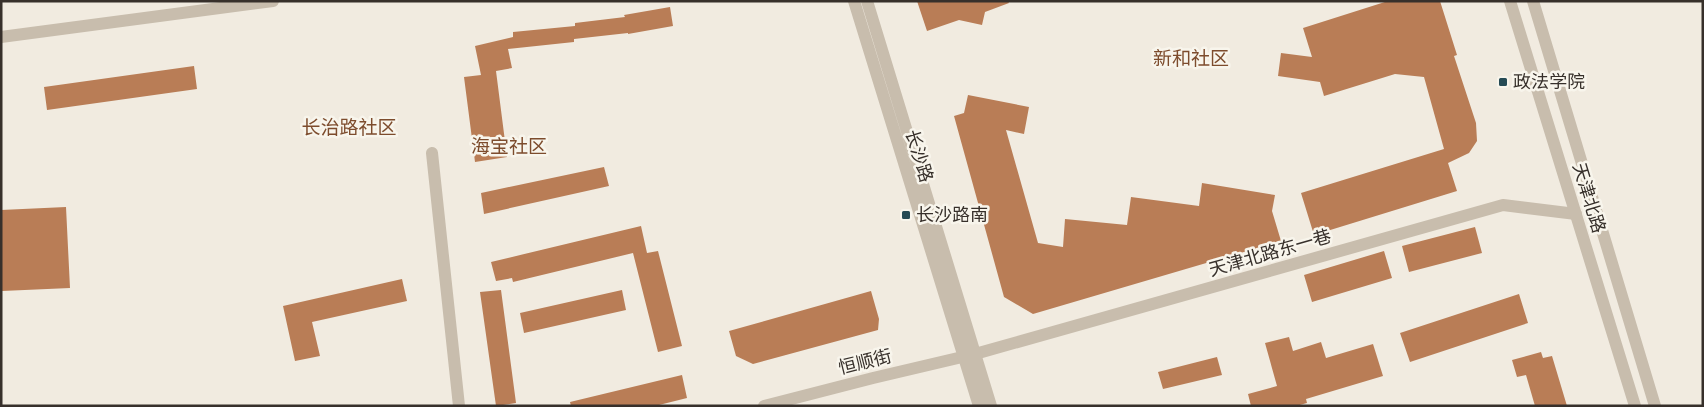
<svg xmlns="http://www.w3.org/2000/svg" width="1704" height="407" font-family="'Varela Round','Noto Sans SC',sans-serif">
<rect width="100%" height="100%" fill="#f1ebe0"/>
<path fill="#b97d56" d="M917,1h91l1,2 -24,9 -3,13 -23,-5 -32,11z
M1388,1h52l17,54 -3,1 22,67 1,18 -8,12 -21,10 9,28 -143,44 -13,-42 143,-44 -20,-72 -29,-3 -71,22 -4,-14 -42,-6 3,-23 31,4 -9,-29z
M670,7l3,19 -45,8v-1l-54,6v3l-66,7 4,19 -16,3 11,86 -32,5 -11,-85 17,-2 -6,-29 38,-9v-5l62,-6v-3l50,-6 -1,-2z
M194,66l3,23 -150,21 -3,-23z
M968,95l61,12 -5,27 -18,-4 32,113 25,4 2,-28 62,6 4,-28 68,9 3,-23 73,12 -3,16 9,30 -248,73 -29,-17 -50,-181 10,-3z
M604,167l5,19 -125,28 -3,-21z
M66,207l4,81 -68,3 -1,-81z
M641,226l6,27 11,-2 24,95 -24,6 -25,-99 -120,29 -1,-4 -16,3 -5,-19z
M1475,227l7,26 -73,19 -7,-26z
M1384,251l8,27 -80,24 -8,-27z
M402,279l5,22 -95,21 8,34 -25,5 -12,-55z
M501,290l15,113 -20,3 -16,-114z
M622,290l4,20 -102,23 -4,-20z
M871,291l8,28 -1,11 -125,34 -17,-8 -7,-25z
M1519,294l9,29 -118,39 -10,-29z
M1289,337l4,14 28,-9 5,16 47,-14 10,32 -77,23 1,4 -11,3h-45l-3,-12 29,-8 -12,-43z
M1541,352l2,6 9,-2 15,50h-32l-9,-31 -9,2 -5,-17z
M1217,357l5,18 -59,14 -5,-17z
M682,375l5,23 -32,8h-84l-1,-4z"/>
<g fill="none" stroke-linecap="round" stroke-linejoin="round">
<path stroke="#c8bdad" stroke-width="12" d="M432,153l27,253
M764,406l109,-28 102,-24 528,-149 73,9"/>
<path stroke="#c8bdad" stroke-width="12" d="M854,1l125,405
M867,1l124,405
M1510,1l125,405
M1533,1l122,405
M1,37l272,-36"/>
</g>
<g fill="#254a54" stroke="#f8f5ec" stroke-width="2">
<rect x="1498" y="77" width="10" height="10" rx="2.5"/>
<rect x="901" y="210" width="10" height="10" rx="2.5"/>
</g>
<g text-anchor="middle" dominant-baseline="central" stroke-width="5" stroke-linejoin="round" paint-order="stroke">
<g font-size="18" fill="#37302b" stroke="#f8f5ec" text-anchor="start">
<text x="1513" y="82">政法学院</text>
<text x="916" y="215">长沙路南</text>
</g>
<g font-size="18" fill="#37302b" stroke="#f8f5ec">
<text transform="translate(919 156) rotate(73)">长沙路</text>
<text transform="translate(1589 198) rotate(73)">天津北路</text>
<text transform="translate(1270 253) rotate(-16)">天津北路东一巷</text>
<text transform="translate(865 362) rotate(-14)">恒顺街</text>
</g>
<g font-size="19" fill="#7d4c2d" stroke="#f8f5ec">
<text x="1191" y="59">新和社区</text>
<text x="349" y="128">长治路社区</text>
<text x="509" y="147">海宝社区</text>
</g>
</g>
<rect width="1704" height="407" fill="none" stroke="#37302b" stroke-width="5"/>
</svg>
